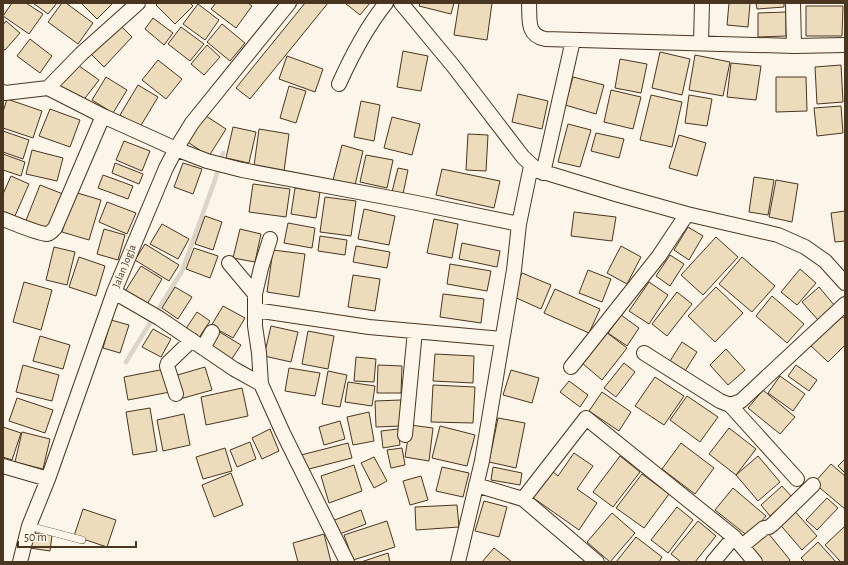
<svg xmlns="http://www.w3.org/2000/svg" width="848" height="565" font-family="'Alegreya Sans',sans-serif">
<rect width="100%" height="100%" fill="#fbf6e9"/>
<g fill="none" stroke-linecap="round" stroke-linejoin="round">
<path stroke="#dcd4c6" stroke-width="4.5" d="M126,362l56,-91 33,-91 8,-27"/>
</g>
<path fill="#ecdcbc" stroke="#4a3520" d="M12,3h14l17,11 -14,20 -26,-18z
M33,3h24l-9,11z
M62,3h4l27,20 -15,21 -30,-22z
M81,3h32l-16,16z
M158,3h32l3,3 -18,18 -19,-19z
M216,3h32l4,3 -16,22 -25,-19z
M305,3h23l-78,96 -14,-11z
M345,3h25l-10,12z
M420,3h34l-3,11 -32,-8z
M459,3h33l-5,37 -33,-5z
M729,3h21l-2,24 -21,-2z
M756,3h28v4l-27,2z
M198,4l21,16 -14,20 -22,-16z
M806,6h37l-1,30h-36z
M786,12v24l-28,1v-24z
M153,18l20,15 -9,12 -19,-16z
M6,21l14,12 -15,17 -2,-1v-24z
M119,24l13,13 -28,30 -14,-14z
M222,24l23,19 -15,18 -23,-19z
M181,27l23,17 -14,17 -22,-17z
M30,39l22,17 -12,17 -23,-17z
M207,45l13,12 -16,18 -13,-11z
M403,51l25,5 -7,35 -24,-4z
M660,52l30,7 -8,36 -30,-7z
M695,55l35,7 -7,34 -34,-6z
M287,56l36,13 -8,23 -36,-13z
M620,59l27,5 -6,29 -26,-5z
M158,60l24,19 -16,20 -24,-19z
M75,63l24,17 -17,22 -23,-17z
M731,63l30,3 -5,34 -29,-3z
M841,65l2,37 -26,2 -2,-37z
M106,77l21,13 -14,23 -21,-13z
M573,77l31,8 -8,29 -31,-9z
M776,77h30l1,34 -31,1z
M138,85l20,12 -18,30 -20,-12z
M289,86l17,5 -10,32 -16,-5z
M611,90l30,7 -8,32 -29,-7z
M518,94l30,7 -6,28 -30,-7z
M651,95l31,7 -10,45 -32,-7z
M689,95l23,4 -5,27 -22,-3z
M7,99l35,12 -9,27 -30,-10v-16z
M361,101l19,4 -6,36 -20,-4z
M841,106l2,27 -26,3 -3,-28z
M50,109l30,11 -10,27 -31,-11z
M203,114l23,15 -17,27 -23,-15z
M392,117l28,7 -8,31 -28,-7z
M568,124l23,6 -11,37 -22,-5z
M233,127l23,5 -7,31 -23,-5z
M259,129l30,5 -5,37 -30,-5z
M3,131l26,9 -6,19 -20,-7z
M596,133l28,6 -5,19 -28,-7z
M468,134l20,1 -2,36 -20,-1z
M679,135l27,8 -9,33 -28,-8z
M124,141l26,10 -8,20 -26,-11z
M342,145l21,6 -8,34 -22,-5z
M32,150l31,8 -6,23 -31,-7z
M3,154l22,8 -4,14 -18,-6z
M366,155l27,5 -6,28 -27,-6z
M115,163l28,11 -4,10 -27,-11z
M183,163l19,6 -9,25 -19,-7z
M398,168l10,2 -5,24 -11,-2z
M442,169l58,12 -6,27 -58,-13z
M103,175l30,11 -5,13 -30,-11z
M11,176l18,8 -15,34 -11,-4v-20z
M754,177l20,3 -6,35 -19,-3z
M776,180l22,4 -6,38 -23,-5z
M253,184l37,5 -4,28 -37,-5z
M40,185l23,9 -15,38 -23,-9z
M295,188l25,4 -4,26 -25,-4z
M74,192l27,8 -12,40 -27,-8z
M325,197l31,4 -5,35 -31,-4z
M107,202l29,11 -9,21 -28,-12z
M364,209l31,7 -6,29 -31,-6z
M845,211v30l-10,1 -4,-29z
M574,212l42,5 -4,24 -41,-5z
M205,216l17,6 -9,28 -18,-6z
M434,219l24,5 -6,34 -25,-5z
M288,223l27,5 -3,20 -28,-5z
M162,224l27,15 -11,20 -28,-15z
M688,227l15,9 -14,24 -15,-10z
M104,229l21,6 -7,25 -21,-6z
M240,229l21,5 -6,28 -22,-4z
M320,236l27,4 -2,15 -27,-4z
M716,237l22,20 -35,38 -22,-20z
M462,243l38,8 -3,16 -38,-8z
M145,244l34,21 -10,16 -34,-21z
M356,246l34,6 -3,16 -34,-6z
M621,246l20,11 -14,27 -20,-11z
M54,247l21,5 -8,33 -21,-5z
M194,248l24,8 -8,22 -24,-9z
M273,250l32,4 -6,43 -32,-5z
M670,255l14,9 -14,22 -14,-10z
M79,257l26,9 -9,30 -27,-9z
M742,257l33,29 -23,26 -33,-28z
M450,264l41,7 -4,20 -40,-7z
M141,266l21,13 -16,27 -22,-13z
M800,269l16,14 -19,22 -16,-13z
M588,270l23,9 -9,23 -23,-9z
M522,273l29,12 -10,24 -29,-13z
M353,275l27,4 -5,32 -27,-4z
M24,282l28,8 -11,40 -28,-8z
M649,282l19,13 -19,29 -20,-13z
M175,287l17,10 -14,22 -16,-11z
M716,287l27,26 -28,29 -27,-26z
M819,287l16,19 -17,14 -16,-18z
M555,289l45,20 -11,24 -45,-20z
M677,292l15,12 -25,32 -15,-12z
M443,294l41,5 -3,24 -41,-6z
M772,296l32,28 -17,19 -31,-27z
M223,306l22,12 -12,20 -22,-12z
M197,312l13,9 -12,18 -13,-9z
M839,314l6,5v26l-17,17 -18,-17z
M621,315l18,13 -12,18 -19,-13z
M111,320l18,5 -9,28 -17,-5z
M271,326l27,6 -7,30 -27,-6z
M153,329l18,10 -10,18 -19,-10z
M218,331l23,14 -12,18 -23,-14z
M308,331l26,5 -6,33 -26,-5z
M606,332l21,16 -25,32 -20,-17z
M40,336l30,9 -7,24 -30,-8z
M682,342l15,10 -12,19 -15,-10z
M726,349l19,21 -17,15 -18,-20z
M435,354l39,2 -1,27 -40,-2z
M356,357l20,2 -2,23 -20,-1z
M624,363l11,9 -19,25 -12,-9z
M23,365l36,10 -7,26 -36,-9z
M378,365l24,1 -1,27h-24z
M796,365l21,15 -8,11 -21,-15z
M205,367l7,23 -32,9 -6,-23z
M289,368l31,5 -5,23 -30,-5z
M165,369l5,23 -42,8 -4,-23z
M511,370l28,8 -7,25 -29,-8z
M328,371l19,4 -7,32 -18,-3z
M780,376l25,18 -12,17 -25,-18z
M655,377l29,19 -20,29 -29,-19z
M569,381l19,14 -8,12 -20,-15z
M348,382l27,4 -3,20 -27,-4z
M433,385l42,2 -2,36 -42,-1z
M242,388l6,28 -42,9 -5,-28z
M763,390l32,27 -15,17 -32,-26z
M602,392l29,20 -12,19 -30,-20z
M687,396l31,21 -18,25 -30,-22z
M17,398l36,12 -8,23 -36,-12z
M401,400l1,26 -26,1 -1,-26z
M150,408l7,43 -24,4 -7,-43z
M369,412l5,29 -21,4 -6,-28z
M184,414l6,31 -27,6 -6,-31z
M498,418l27,5 -9,45 -27,-6z
M340,421l5,18 -21,6 -5,-18z
M410,425l23,3 -4,33 -24,-4z
M440,426l35,9 -8,31 -35,-8z
M3,427l18,6 -9,27 -9,-3z
M729,428l27,21 -20,26 -27,-21z
M270,429l9,22 -17,8 -10,-21z
M398,429l2,16 -17,3 -2,-17z
M22,432l28,7 -7,30 -28,-7z
M250,442l6,17 -19,8 -7,-17z
M348,443l4,15 -47,12 -4,-15z
M681,443l33,25 -19,26 -33,-25z
M225,448l7,23 -29,8 -7,-22z
M402,448l3,17 -14,3 -4,-18z
M574,453l19,13 -16,23 20,14 -18,27 -47,-33 19,-27 7,6z
M620,456l20,16 -27,35 -20,-15z
M758,456l22,26 -22,19 -22,-26z
M374,457l13,24 -13,7 -13,-25z
M845,459v14l-7,-7z
M831,464l14,12v33l-31,-26z
M354,465l8,26 -33,12 -8,-27z
M442,467l27,6 -6,24 -27,-6z
M493,467l29,6 -2,12 -29,-5z
M231,473l12,32 -29,12 -12,-32z
M642,474l27,20 -25,34 -28,-20z
M421,476l7,24 -18,5 -7,-24z
M782,486l10,11 -22,19 -9,-11z
M733,488l33,28 -17,21 -34,-27z
M827,498l11,10 -21,22 -11,-10z
M484,501l23,6 -8,30 -24,-6z
M457,505l2,22 -43,3 -1,-23z
M677,507l16,13 -25,33 -17,-13z
M792,508l25,28 -15,14 -25,-29z
M83,509l33,11 -9,27 -33,-11z
M361,510l5,14 -29,11 -5,-14z
M612,513l23,20 -25,29 -23,-20z
M387,521l8,26 -42,13 -9,-25z
M698,521l18,15 -21,26h-14l-10,-8z
M845,526v36h-4l-16,-17z
M33,533l19,2 -2,16 -20,-3z
M768,533l22,27 -2,2h-25l-12,-15z
M324,534l7,28h-33l-5,-19z
M636,537l26,20 -3,5h-43z
M818,542l18,20h-31l-4,-4z
M494,548l18,14h-30z
M388,553l2,9h-29z"/>
<g fill="none" stroke-linecap="round" stroke-linejoin="round">
<g stroke="#4a3520" stroke-width="8">
<path id="lane" d="M29,526l53,14"/>
</g>
<g stroke="#4a3520" stroke-width="16">
<path id="street" d="M138,3l-57,51 -33,34 55,28 73,33 31,12 35,9 170,32 107,22
M401,3l53,64 69,90 14,13 82,25 68,19 91,21 27,12 20,14 20,22
M529,3c1,16 -3,32 16,36l249,7 51,-1
M793,3l1,43
M701,43l1,-40
M339,84c13,-29 27,-56 47,-81
M3,92l2,1 43,-5
M543,173l30,-133
M3,219c10,4 36,15 44,15 4,-1 6,-4 8,-6l48,-112
M270,239l-9,29 -6,26v32l4,27 2,31 22,49 64,129
M229,263l26,31
M114,292l45,26 75,51 27,15
M255,310l114,17 133,12
M203,348l9,-16
M644,353l76,48 10,4 11,-4 104,-97
M571,367l88,-111 28,-42
M176,394l-9,-28 1,-3 24,-23
M730,405l67,74
M405,435l10,-104
M3,466l45,13
M476,485l47,14 74,63
M523,499l63,-81 148,119 21,25
M742,546l22,-18 5,-1 4,-3 40,-39
M20,562l9,-36 19,-47 66,-187 52,-124 10,-19 16,-26 97,-120
M458,562l24,-101 32,-191 5,-46 12,-58
M713,562l21,-25"/>
</g>
<use href="#lane" stroke="#fbf6e9" stroke-width="7"/>
<use href="#street" stroke="#fbf6e9" stroke-width="14"/>
</g>
<g text-anchor="middle" dominant-baseline="central" stroke-width="3" stroke-linejoin="round" paint-order="stroke">
<g font-size="11" fill="#4a3520" stroke="#fbf6e9">
<text transform="translate(124 266) rotate(-68)">Jalan Jogja</text>
</g>
</g>
<rect width="848" height="565" fill="none" stroke="#4a3520" stroke-width="8"/>
<path d="M18 541v6h118v-6" fill="none" stroke="#4a3520" stroke-width="2"/>
<text x="24" y="541" font-size="12" fill="#4a3520" stroke="#fbf6e9" stroke-width="3" paint-order="stroke">50 m</text>
</svg>
